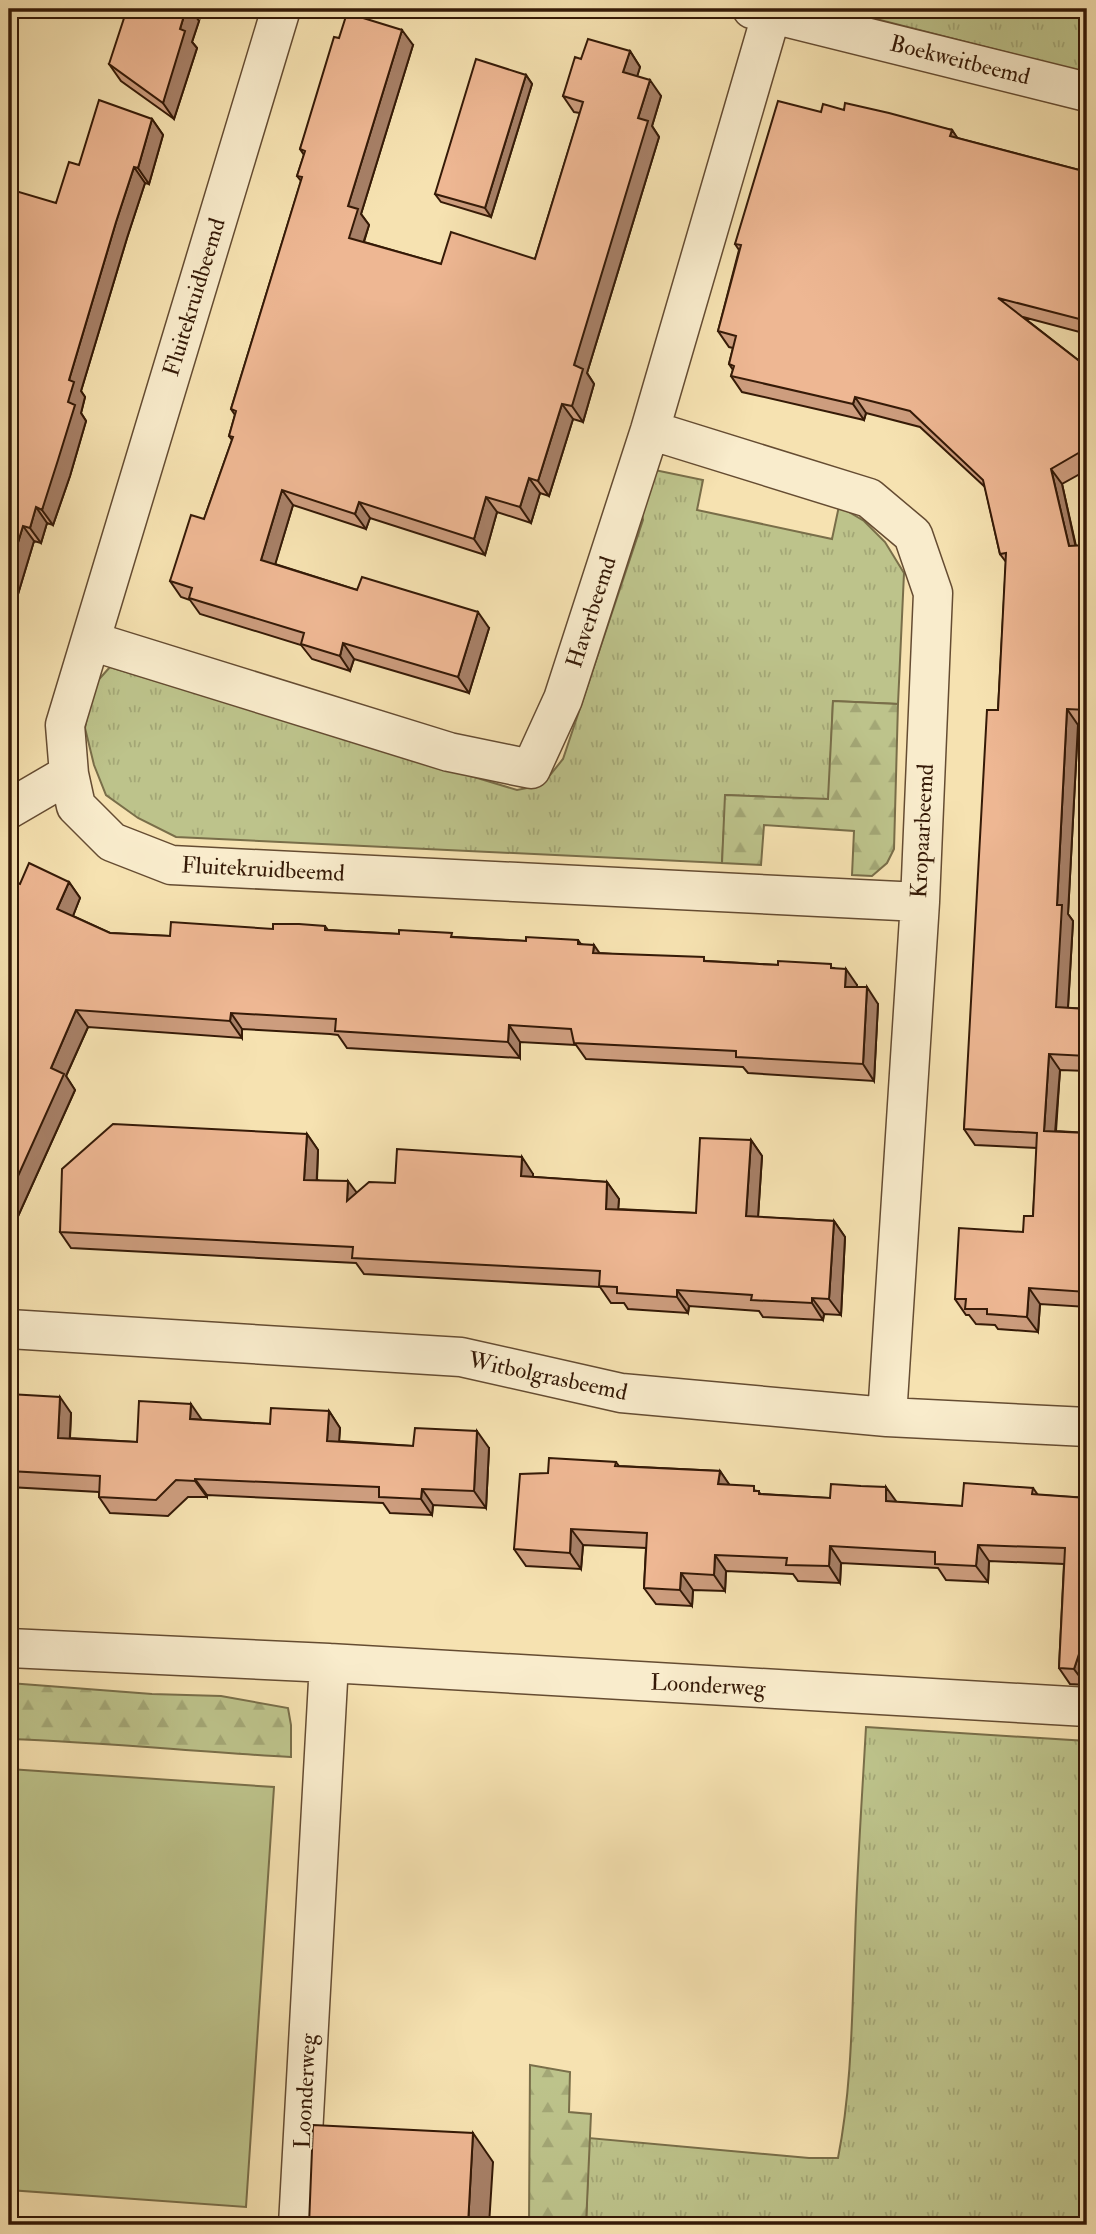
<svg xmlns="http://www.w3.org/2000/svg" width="1096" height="2234" font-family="'IM FELL Double Pica',serif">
<defs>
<pattern id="grass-tufts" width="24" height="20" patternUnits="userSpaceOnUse" patternTransform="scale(1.75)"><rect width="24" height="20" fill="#bdc38b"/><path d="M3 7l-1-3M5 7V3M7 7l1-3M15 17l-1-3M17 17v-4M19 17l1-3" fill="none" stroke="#a3a776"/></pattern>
<pattern id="forest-firs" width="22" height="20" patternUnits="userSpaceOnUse" patternTransform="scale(1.75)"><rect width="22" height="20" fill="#bdc38b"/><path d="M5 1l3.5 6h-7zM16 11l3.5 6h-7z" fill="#a3a776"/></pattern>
</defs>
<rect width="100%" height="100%" fill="#f6e2b1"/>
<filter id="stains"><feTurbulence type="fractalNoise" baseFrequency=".00286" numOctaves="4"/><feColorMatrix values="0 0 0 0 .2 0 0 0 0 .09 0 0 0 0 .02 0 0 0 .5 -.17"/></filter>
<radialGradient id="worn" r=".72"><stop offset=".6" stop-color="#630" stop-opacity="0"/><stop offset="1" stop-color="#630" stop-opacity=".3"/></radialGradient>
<path fill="url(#grass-tufts)" stroke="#796e49" stroke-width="2" d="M837,9h250v64z
M645,468l58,12 -6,30 135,29 7,-33 25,15 21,21 19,31 -6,131 -65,-3 -4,99 -103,-5 -4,68 -546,-26 -38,-19 -32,-23 -12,-30 -9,-37 8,-42 17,-19 407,123 25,-5 21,-26 80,-239 -4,-24z
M866,1727l221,14v484h-501l3,-87 220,20h29c14,-71 14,-146 17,-218 2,-71 7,-142 11,-213z"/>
<path fill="url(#forest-firs)" stroke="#796e49" stroke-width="2" d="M833,701l65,3 -4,145 -7,14 -15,13 -20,-1 2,-44 -90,-6 -3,40 -39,-2 3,-68 103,4z
M9,1683l143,11 69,2 67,12 3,17v32c-94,-5 -188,-15 -282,-18z
M530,2065l40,7 -1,40 22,2 -5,111h-57z"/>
<path fill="#bdc38b" stroke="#796e49" stroke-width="2" d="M9,1769l265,18 -28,420 -237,-17z"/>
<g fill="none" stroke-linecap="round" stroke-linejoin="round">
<g stroke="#654c32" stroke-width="41">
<path id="minor" d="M281,9l-216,716 4,49 7,32 36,36 59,23 749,37
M752,9l335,83
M650,430l219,68 44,37 20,58 -13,309 -33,515
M91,641l358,111 82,17 32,-70 87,-269 122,-418
M9,809l60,-35
M9,1329l452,28 160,36 266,24 200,10
M9,1648l320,15 758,44
M298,2225l31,-562"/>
</g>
<use href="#minor" stroke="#f9eccc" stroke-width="38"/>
</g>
<path fill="#cd9d7e" stroke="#351a07" stroke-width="2" d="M199,21l-7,21 5,6 -23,71 -53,-38 -12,-17z
M339,38l74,7 -52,169 8,11 -5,17 77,22 94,-5 45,-146 -6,-1 -11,-16 18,-37 49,-8 10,16 -3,9 24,20 -9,30 7,11 -72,236 7,11 -11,38 -10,-3 -24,77 -9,-3 -9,30 -34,-11 -12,43 -115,-37 -4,11 -73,-24 -18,59 82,26 132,38 -20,65 -115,-34 -4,12 -38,-12 -11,-14 -101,-31 -10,-14 -9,-3 -11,-16 34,-62 28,-79 -3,-4 6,-21 -4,-6 70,-228 -4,-5 7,-21 -4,-6z
M526,75l6,9 -41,133 -50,-15 -6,-8z
M844,110l108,20 5,8 130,34v162l-64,-17 64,50v103l-25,14 14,62 11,-1v180h-9l-10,189 5,7 -5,87 19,1v62l-27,-1 -4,61 31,2v174l-47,-3 -2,28 -40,-3 -3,-4 -19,-1 -7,-9h-3l-11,-16 68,-67 10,-16 4,-68 -62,-3 -11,-16 34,-419 8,-148 -6,-8 -15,-67 -65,-60 -54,-14 -2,7 -122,-28 -11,-16 2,-6 -4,-6 4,-16 -4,-1 -11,-16 21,-81 -4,-6 86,-132z
M152,119l11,16 -14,49 -4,-1 -18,55 -46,153 4,6 -4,16 5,8 -16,55 -17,49 -6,-2 -6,20 -7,-2 -25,83 47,-421 23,-38z
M69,882l11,16 -7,18 37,17 60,3 155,-10 3,4 198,11 52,-1 3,4 18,9 108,8 127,7 23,17v2l21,17 -4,77 -126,-8 -5,-6 -157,-8 -10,-14 -56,-3v16l-173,-10 -9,-13 -8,-1 -88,-5v9l-154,-11 -22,49 9,14 -60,133 -6,-3v-337l11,1z
M307,1134l11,16 -1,30 40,13 38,-10 138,-9v3l74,5 12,17 -1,10 78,4 55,-73 11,16 -4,61 76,4 11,16 -4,78 -17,-1 -1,6 -60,-3 -4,-6 -70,-5 -1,7 -60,-4 -4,-6h-13l-11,-16 -236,-13 -8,-11 -285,-15 -11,-16z
M9,1394l62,19 -1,25 67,4 65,-22 68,4 59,-13 11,17 -1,13 74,5 76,2 -3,60 -53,-3 -1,10 -42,-2 -7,-10 -176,-8v2h-19l-20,19 -58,-3 -11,-16v-5l-90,-5z
M616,1462l3,4 101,5 9,14 28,6 4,3 201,12 71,-18 5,7 49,3v182l-1,5 -16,-1 -11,-16 5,-104 -75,-3 -1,21 -42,-2 -8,-12 -97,-5 -1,20 -42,-2 -5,-7 -67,-3 -1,20 -32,-1 -1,16 -36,-2 -12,-16 2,-40 -63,-3 -2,24 -55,-3 -12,-17 34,-76z"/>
<path fill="#a78067" stroke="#351a07" stroke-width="2" d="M186,9h4l9,12 -7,21 5,6 -23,71 -11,-16 17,-74z
M402,30l11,15 -52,169 8,11 -9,28 -11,-15 -1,-32z
M630,51l10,16 -6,20 -11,-15z
M526,75l6,9 -41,133 -6,-9z
M650,80l11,16 -9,30 7,11 -72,236 7,11 -11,38 -11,-16 2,-41 64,-247z
M152,119l11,16 -14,49 -11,-16z
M952,130l11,16 -13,-10z
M134,167l11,16 -18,55 -46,153 4,6 -4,16 5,8 -16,55 -17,49 -11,-15 26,-108 1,-22 47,-158z
M855,397l11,16 -2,7 -11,-16z
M562,404l11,15 -24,77 -11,-15z
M1051,469l11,15 17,78 -10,-16z
M529,478l11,15 -9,30 -11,-16z
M282,490l11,15 -21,70 -11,-15z
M486,497l11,15 -12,43 -11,-16z
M359,502l11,16 -4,11 -11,-15z
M36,507l11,16 -6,20 -11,-15z
M23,526l11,15 -25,83v-52z
M478,612l11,16 -20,65 -11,-16z
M343,643l11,16 -4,12 -10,-15z
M1067,709l11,16 -10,189 5,7 -6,102 -11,-16 1,-102z
M69,882l11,16 -11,28 -12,-17z
M594,945l11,16 -12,-8z
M846,969l11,16 -1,19 -11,-17z
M867,987l11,17 -4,77 -11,-17z
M76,1010l12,17 -22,49 9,14 -60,133 -6,-9v-18l42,-128z
M231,1013l11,16v9l-12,-17z
M509,1025l11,17v16l-12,-16z
M1049,1054l11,16 -6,76 -10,-15z
M307,1134l11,16 -2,46 -12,-16z
M751,1140l11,16 -5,76 -11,-16z
M522,1157l11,17v19l-12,-17z
M348,1181l12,16 -13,4z
M607,1182l12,17 -2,26 -11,-16z
M834,1221l11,16 -4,78 -12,-16z
M1029,1288l11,16 -2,28 -11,-15z
M677,1290l12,16 -1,7 -11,-16z
M812,1298l12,16 -1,6 -11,-17z
M60,1397l11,16 -2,41 -11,-16z
M191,1404l11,16 -12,-1z
M329,1411l11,17 -2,29 -11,-16z
M477,1431l12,17 -3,60 -12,-17z
M720,1471l11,16 -13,-3z
M195,1479l12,16v2l-12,-16z
M886,1487l12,17 -12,-3z
M422,1489l11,16 -1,10 -11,-16z
M571,1529l12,16 -2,24 -11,-16z
M978,1545l11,16 -1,21 -12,-16z
M830,1546l11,17 -1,20 -11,-17z
M715,1555l11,16 -1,20 -11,-16z
M681,1573l12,17 -1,16 -12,-16z
M1087,1630v50l-1,5 -12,-16z
M473,2133l20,29 -4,63h-21z"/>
<path fill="#eeb793" stroke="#351a07" stroke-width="2" d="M127,9h59l-6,20 5,2 -22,72 -54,-39z
M347,13l55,17 -54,176 10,3 -9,29 92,26 10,-32 84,27 48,-157 -20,-6 12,-39 6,2 7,-20 42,12 -7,21 27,8 -12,38 10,3 -74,244 9,4 -11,37 -10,-2 -24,77 -9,-3 -9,29 -34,-10 -12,42 -115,-37 -4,12 -73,-24 -21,70 96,30 5,-13 116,35 -20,65 -115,-34 -3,13 -39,-12 3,-11 -115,-35 3,-10 -22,-7 21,-66 13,4 29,-82 -4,-1 7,-25 -5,-2 71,-232 -5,-1 8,-25 -5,-2 34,-112 5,1z
M476,59l50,16 -41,133 -50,-14z
M99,100l53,19 -14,49 -4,-1 -18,55 -47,158 5,2 -6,20 7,3 -17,55 -16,50 -6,-3 -6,21 -7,-2 -14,46v-383l47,14 13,-41 10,3z
M778,101l43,11 2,-8 21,6 1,-7 44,10 63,17 -2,6 137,36v149l-89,-23 89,69v81l-36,21 18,77 18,-1v165l-20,-1 -10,196h5l-6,102 31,2v47l-38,-2 -5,77 43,2v159l-58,-4 -2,29 -40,-3v-5h-22l1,-10h-11l4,-71 64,4 1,-16h9l4,-83 -73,-4 23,-419h11l8,-157 -6,1 -17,-74 -73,-69 -55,-14 -2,7 -122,-28 3,-10 -5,-2 7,-28 -18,-5 23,-86 -6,-1z
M29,863l40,19 -12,27 53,24 60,3 1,-14 102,7v-5h26l26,2v4l74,4v-4l53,3 -1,4 75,4v-4l52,3v4l16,1 -1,8 111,4v4l74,4v-4l53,3v4l15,1 -1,18h22l-4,77 -127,-7v-6l-162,-8 -3,-14 -62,-4 -1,17 -173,-11 1,-12 -18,-1 -87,-5 -1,8 -154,-11 -25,58 13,6 -55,122v-313l1,-3 10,4z
M113,1124l194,10 -3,46 44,1 -1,20 22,-19 26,1 2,-34 125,8 -1,19 86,6 -1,27 90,4 4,-75 51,2 -5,76 88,5 -5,78 -17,-1v5l-61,-3 1,-5 -75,-5v7l-60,-4v-6l-18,-1 1,-15 -248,-13 1,-11 -293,-15 2,-63z
M9,1394l51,3 -2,41 79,4 2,-41 52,3 -1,15 80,5 1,-16 58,3 -2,30 86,5 2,-18 62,3 -3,60 -52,-2 -1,10 -42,-2v-10l-184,-8v2l-19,-1 -20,20 -57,-3 1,-21 -91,-5z
M549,1458l67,4 -1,4 105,5 -2,13 36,2v5h5v3l71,4 1,-14 30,2 25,1v14l76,5 2,-23 69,5 -1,6 55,4v132l-13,39 -15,-1 6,-120 -87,-3 -2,21 -41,-2v-12l-105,-6 -1,20 -43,-1 1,-7 -72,-3 -1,20 -33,-2 -1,17 -36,-2 3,-55 -76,-4 -1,24 -56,-4 6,-75 28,-1z
M313,2125l160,8 -5,92h-159z"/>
<g text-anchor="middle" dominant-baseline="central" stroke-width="5" stroke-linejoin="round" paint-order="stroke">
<g font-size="23" fill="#351a07" stroke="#f9eccc">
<text transform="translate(960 60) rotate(14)">Boekweitbeemd</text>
<text transform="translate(194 297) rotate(-73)">Fluitekruidbeemd</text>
<text transform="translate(591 612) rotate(-72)">Haverbeemd</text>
<text transform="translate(922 831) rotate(-87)">Kropaarbeemd</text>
<text transform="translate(263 869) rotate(3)">Fluitekruidbeemd</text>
<text transform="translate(548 1376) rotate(12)">Witbolgrasbeemd</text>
<text transform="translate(708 1685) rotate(3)">Loonderweg</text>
<text transform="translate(305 2091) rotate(-87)">Loonderweg</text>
</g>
</g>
<rect width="1096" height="2234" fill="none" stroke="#f6e2b1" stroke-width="35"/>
<rect x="10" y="10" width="1075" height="2213" fill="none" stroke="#351a07" stroke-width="3.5"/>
<rect x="18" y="18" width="1061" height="2199" fill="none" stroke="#351a07" stroke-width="2"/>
<rect width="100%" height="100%" filter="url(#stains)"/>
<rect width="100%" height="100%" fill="url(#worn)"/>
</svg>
